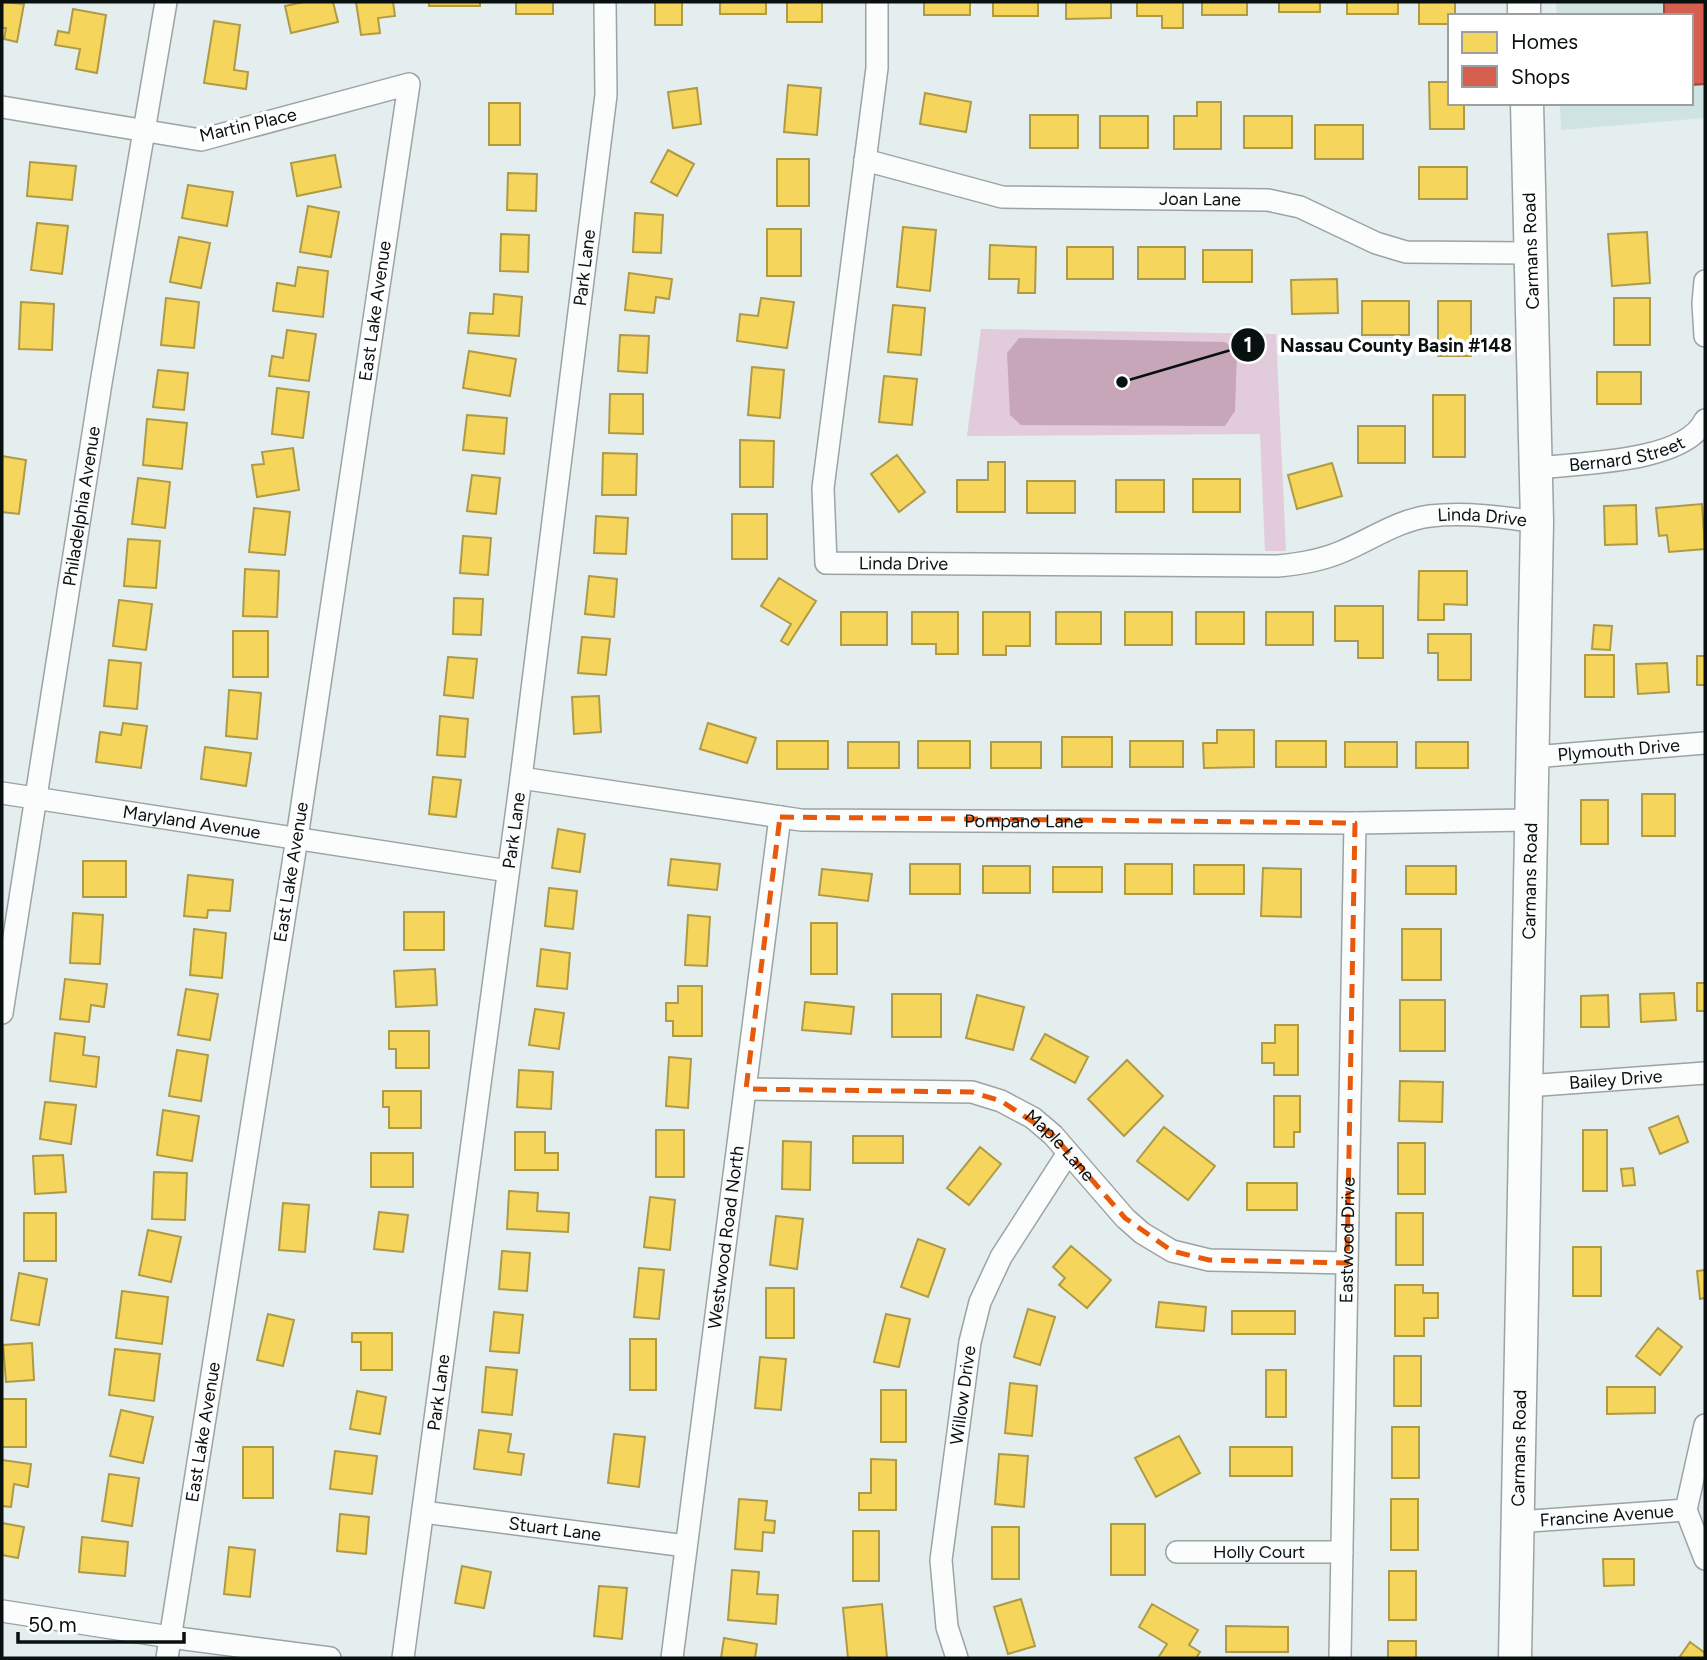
<svg xmlns="http://www.w3.org/2000/svg" width="1707" height="1660" font-family="Figtree,sans-serif">
<rect width="100%" height="100%" fill="#e4eeee"/>
<path fill="#cfe3e2" d="M1556,2h149v116l-144,12 -1,-27h131v-87h-134z"/>
<path fill="#e2cbda" d="M981,329l295,5 10,217h-21l-5,-117 -293,2z"/>
<path fill="#c7a6ba" d="M1019,338l206,4 12,8 -2,61 -10,15 -204,-1 -11,-10 -3,-62z"/>
<path fill="#f6d55c" stroke="#af9a45" stroke-width="2" d="M2,2l22,2 -7,38 -13,-3 2,-11h-4z
M304,2h29l5,20 -47,11 -6,-27z
M356,2h37l2,14 -17,2 2,15 -19,2z
M429,2h51v4h-51z
M516,2h37v12h-37z
M655,2h27v23h-27z
M720,2h46v12h-46z
M787,2h35v20h-35z
M924,2h46v13h-46z
M993,2h45v14h-45z
M1066,2h45v16l-45,1z
M1137,2h46v26h-21v-12h-25z
M1202,2h45v13h-45z
M1279,2h41v10h-41z
M1347,2h51v12h-51z
M1419,2h36v14h-5v8h-31z
M73,9l33,6 -9,58 -21,-4 4,-20 -25,-4 3,-14 11,2z
M214,21l26,4 -6,45 14,2 -2,17 -42,-6z
M1429,82h21v21h14v26h-34z
M788,85l33,3 -4,47 -33,-3z
M697,88l4,36 -28,4 -5,-36z
M925,93l46,9 -5,30 -46,-8z
M1197,102h24v47h-47v-33h23z
M489,103h31v42h-31z
M1030,115h48v33h-48z
M1100,116h48v32h-48z
M1244,116h48v32h-48z
M1315,125h48v34h-48z
M668,150l26,14 -17,32 -26,-14z
M335,155l6,32 -44,9 -6,-33z
M777,159h32v47h-32z
M30,162l46,4 -4,34 -45,-4z
M1419,167h48v32h-48z
M508,173l29,1 -1,37 -29,-1z
M188,185l45,7 -6,34 -45,-8z
M308,206l31,6 -8,45 -31,-5z
M635,213l28,2 -2,38 -28,-1z
M37,223l31,3 -6,48 -31,-4z
M903,227l33,3 -6,61 -33,-4z
M767,229h34v47h-34z
M1647,232l3,51 -38,3 -4,-52z
M501,234l28,1 -1,37 -28,-1z
M179,237l31,6 -9,45 -31,-6z
M990,245l46,2 -1,46h-17l1,-14h-30z
M1067,247h46v32h-46z
M1138,247h47v32h-47z
M1203,250h49v32h-49z
M298,267l30,4 -5,46 -50,-6 4,-28 18,3z
M629,273l43,6 -3,20 -13,-2 -2,16 -29,-3z
M1337,279l1,34 -46,1 -1,-34z
M494,294l28,3 -3,39 -51,-3 2,-20 23,1z
M166,298l33,4 -5,46 -33,-3z
M761,298l33,4 -7,46 -50,-7 3,-27 18,2z
M1614,298h36v47h-36z
M1362,301h47v34h-47z
M1438,301h33v55h-33z
M21,302l33,2 -2,46 -33,-1z
M893,305l32,3 -4,47 -33,-3z
M287,330l29,4 -7,47 -40,-5 3,-20 11,2z
M620,335l29,1 -2,37 -29,-2z
M469,351l47,8 -6,37 -47,-8z
M752,367l32,3 -4,48 -32,-3z
M158,370l30,3 -4,37 -31,-3z
M1597,372h44v32h-44z
M884,376l33,3 -5,46 -33,-3z
M277,388l32,4 -6,46 -31,-4z
M610,394h33v40l-34,-1z
M1433,395h32v62h-32z
M467,415l40,3 -3,36 -41,-4z
M147,419l40,4 -5,46 -39,-4z
M1358,426h47v37h-47z
M740,440l34,1 -1,46h-33z
M293,448l6,42 -42,7 -5,-32 12,-1 -2,-12z
M603,453l34,1 -1,41h-34z
M897,455l28,37 -26,20 -28,-38z
M2,456l24,4 -7,54 -17,-2z
M988,462h17v50h-48v-32h31z
M1332,463l10,33 -45,13 -9,-34z
M472,475l28,3 -4,36 -29,-3z
M138,478l32,4 -5,46 -33,-4z
M1193,479h47v33h-47z
M1116,480h48v32h-48z
M1027,481h48v32h-48z
M1702,504l3,45 -36,3 -2,-17 -8,1 -3,-28z
M1636,505l1,39 -32,1 -1,-39z
M254,508l36,4 -5,43 -36,-3z
M732,514h35v45h-35z
M596,516l32,2 -2,36 -32,-1z
M463,536l28,2 -3,37 -28,-2z
M128,539l32,2 -4,47 -32,-2z
M245,569l34,2 -2,46 -34,-1z
M1419,571h48v34l-23,-1v16h-26z
M589,576l28,3 -3,38 -29,-3z
M779,578l37,23 -28,44 -7,-4 10,-17 -30,-18z
M454,598l29,1 -2,36 -28,-1z
M119,600l33,4 -6,46 -33,-4z
M1335,606h48v52h-25v-17h-23z
M841,612h46v33h-46z
M912,612h46v42h-22v-10h-24z
M983,612h47v34h-24v9h-23z
M1056,612h45v32h-45z
M1125,612h47v33h-47z
M1196,612h48v32h-48z
M1266,612h47v33h-47z
M1594,625l18,1 -2,24 -18,-1z
M233,631h35v46h-35z
M1428,634h43v46h-33v-27h-10z
M582,637l28,2 -4,36 -28,-2z
M1585,655h29v42h-29z
M1697,656h8v29h-8z
M448,657l29,2 -4,39 -29,-3z
M109,660l32,3 -4,46 -33,-3z
M1667,663l2,29 -31,2 -2,-30z
M229,690l32,3 -4,46 -31,-3z
M599,696l2,36 -27,2 -2,-37z
M440,716l28,3 -3,38 -28,-2z
M123,723l24,3 -6,42 -45,-6 4,-30 21,3z
M708,723l48,15 -9,25 -47,-14z
M1217,730h37v37l-50,1 -1,-25h14z
M1062,737h50v30h-50z
M777,741h51v28h-51z
M918,741h52v27h-52z
M1130,741h53v26h-53z
M1276,741h50v26h-50z
M848,742h51v26h-51z
M991,742h50v26h-50z
M1345,742h52v25h-52z
M1416,742h52v26h-52z
M205,747l46,6 -5,33 -45,-7z
M433,777l28,3 -5,37 -27,-3z
M1642,794h33v42h-33z
M1581,800h27v44h-27z
M558,829l27,5 -5,38 -28,-4z
M671,859l49,5 -3,26 -49,-5z
M83,861h43v36h-43z
M910,864h50v30h-50z
M1125,864h47v30h-47z
M1194,865h50v29h-50z
M983,866h47v27h-47z
M1406,866h50v28h-50z
M1053,867h49v25h-49z
M1263,868l38,1v48l-40,-1z
M822,869l50,5 -4,27 -49,-6z
M188,875l45,5 -3,31 -22,-1 -1,8 -23,-2z
M549,888l28,3 -4,38 -28,-3z
M404,912h40v38h-40z
M73,913l30,2 -3,49 -30,-1z
M688,915l22,2 -3,49 -22,-1z
M811,923h26v51h-26z
M194,929l32,4 -4,45 -32,-3z
M1402,929h39v51h-39z
M541,949l29,4 -3,36 -30,-3z
M435,969l2,36 -41,2 -2,-36z
M65,979l42,5 -3,23 -13,-2 -2,17 -29,-3z
M1697,983h8v28h-8z
M678,986h24v50h-29v-15h-7v-18h12z
M186,989l32,5 -8,46 -32,-5z
M1674,993l2,27 -35,2 -1,-28z
M892,994h49v43h-49z
M977,995l47,12 -11,43 -47,-12z
M1608,995l1,32h-28v-31z
M1400,1000h45v51h-45z
M805,1002l49,5 -3,27 -49,-4z
M535,1009l29,4 -5,36 -30,-4z
M1275,1025h23v50h-24v-12h-12v-20h13z
M389,1031h40v37h-33v-19h-7z
M55,1033l30,4 -2,18 16,2 -3,30 -46,-6z
M1045,1034l43,23 -13,26 -44,-24z
M177,1050l31,5 -7,46 -32,-5z
M669,1057l22,2 -3,49 -22,-2z
M1127,1060l36,36 -39,40 -36,-37z
M519,1070l34,2 -2,37 -34,-2z
M1400,1081l43,1 -1,40 -43,-1z
M383,1091h38v37h-32v-21h-6z
M1274,1096h26v36h-6v15h-20z
M45,1102l31,3 -5,39 -31,-5z
M163,1110l36,6 -7,45 -35,-6z
M1678,1116l10,26 -28,12 -11,-26z
M1164,1127l51,39 -27,34 -51,-39z
M656,1130h28v47h-28z
M1583,1130h24v61h-24z
M515,1132h30v21h13v17h-43z
M853,1136h50v27h-50z
M783,1141l28,1 -1,48 -28,-1z
M1398,1143h27v51h-27z
M980,1147l21,17 -32,41 -22,-17z
M371,1153h42v34h-42z
M63,1155l3,37 -31,2 -2,-38z
M1633,1168l2,17 -12,1 -2,-17z
M154,1172l33,1 -2,47 -33,-1z
M1247,1183h50v27h-50z
M509,1191l29,2 -1,18 32,2 -1,19 -61,-3z
M650,1197l25,3 -5,50 -26,-3z
M283,1203l26,2 -4,47 -26,-2z
M379,1212l29,3 -5,37 -29,-3z
M24,1213h32v48h-32z
M1396,1213h27v52h-27z
M776,1216l27,3 -6,50 -27,-4z
M148,1230l33,7 -10,45 -32,-7z
M918,1239l27,10 -17,48 -27,-10z
M1071,1246l40,34 -24,28 -28,-23 6,-7 -12,-11z
M1573,1247h28v49h-28z
M502,1251l28,2 -3,38 -28,-2z
M639,1268l25,2 -5,49 -25,-2z
M1705,1270v28l-5,1 -3,-28z
M19,1273l28,6 -8,46 -28,-5z
M1395,1285h28v8h15v25h-14v18h-29z
M766,1288h28v50h-28z
M122,1291l46,6 -6,47 -46,-6z
M1159,1302l47,5 -2,24 -48,-4z
M1028,1309l27,8 -15,48 -26,-8z
M1232,1311h63v23h-63z
M494,1312l29,3 -4,38 -29,-2z
M268,1314l26,6 -11,46 -26,-6z
M886,1314l24,5 -11,48 -25,-5z
M1658,1328l24,19 -22,28 -24,-19z
M352,1333h40v37h-31v-28h-9z
M630,1339h26v51h-26z
M32,1343l2,37 -28,2 -3,-37z
M115,1349l45,5 -6,47 -45,-6z
M1394,1356h27v50h-27z
M760,1357l26,2 -5,51 -26,-2z
M486,1367l31,3 -5,45 -30,-3z
M1266,1370h20v47h-20z
M1010,1383l27,3 -5,50 -27,-3z
M1607,1387h48v26l-48,1z
M881,1390h25v52h-25z
M357,1391l29,6 -6,37 -30,-5z
M2,1399h24v48h-24z
M121,1410l32,7 -10,46 -33,-7z
M1392,1427h27v51h-27z
M479,1430l32,4 -3,18 16,2 -3,21 -47,-6z
M614,1434l31,3 -6,50 -31,-4z
M1179,1436l21,37 -44,24 -21,-39z
M243,1447h30v51h-30z
M1230,1447h62v29h-62z
M335,1451l42,5 -5,38 -42,-5z
M999,1454l29,2 -4,51 -29,-3z
M871,1459l25,1v50h-37v-17h12z
M2,1460l29,4 -3,23 -14,-3 -3,23 -9,-1z
M109,1474l30,4 -7,48 -30,-5z
M739,1499l28,2 -2,19 10,1 -1,12 -11,-1 -1,19 -27,-2z
M1391,1499h27v51h-27z
M340,1514l29,3 -3,37 -29,-3z
M2,1523l22,4 -6,31 -16,-3z
M1111,1524h34v51h-34z
M992,1527h27v52h-27z
M853,1531h26v50h-26z
M82,1537l46,5 -3,34 -46,-4z
M229,1547l26,3 -5,47 -26,-3z
M1603,1559h31v26l-30,1z
M462,1566l29,6 -7,36 -29,-5z
M732,1570l27,2 -2,22 21,1 -2,29 -48,-4z
M1389,1571h27v49h-27z
M599,1586l28,2 -5,51 -28,-3z
M1021,1599l14,47 -27,8 -14,-47z
M882,1604l5,54h-39l-5,-50z
M1152,1604l46,26 -9,15 11,7 -4,6h-38l9,-14 -28,-17z
M1226,1626l62,1v25h-62z
M724,1638l33,6 -2,14h-34z
M1388,1641h28v17h-28z
M1690,1642l15,11v5h-26z"/>
<path fill="#d6604d" stroke="#98483b" stroke-width="2" d="M1664,2h41v82l-14,1v-69h-27z"/>
<g fill="none" stroke-linecap="round" stroke-linejoin="round">
<g stroke="#9ca3a3" stroke-width="24">
<g id="street">
<path id="s1" d="M877,2v66l-54,420 3,75 452,3c21,-2 44,-6 63,-14 29,-12 57,-32 89,-36 36,-4 72,1 107,6"/>
<path d="M2,107l199,33 208,-56 -112,754 -130,820"/>
<path id="s2" d="M865,160l137,37 266,3 32,7 76,36 30,9 125,1"/>
<path d="M1705,281l-2,22 2,33"/>
<path id="s3" d="M1537,468c42,-5 148,-5 168,-48"/>
<path id="s4" d="M1533,757l172,-14"/>
<path id="s5" d="M521,778l280,42 554,3 176,-3"/>
<path id="s6" d="M2,793l506,78"/>
<path id="s7" d="M2,1013l99,-630 65,-381"/>
<path id="s8" d="M1527,1086l178,-13"/>
<path id="s9" d="M746,1089l226,3 29,9 32,17 20,17 72,83 17,15 30,18 37,9 138,3"/>
<path d="M1686,1510l19,-85"/>
<path d="M1686,1510l19,49"/>
<path id="s10" d="M423,1512l263,34"/>
<path id="s11" d="M1518,1522l168,-12"/>
<path id="s12" d="M1177,1552h165"/>
<path d="M2,1611l168,26 160,21"/>
<path id="s13" d="M403,1658l118,-880 85,-683 -1,-93"/>
<path id="s14" d="M672,1658l108,-841"/>
<path id="s15" d="M957,1658l-10,-31 -6,-67 29,-218 10,-40 21,-45 67,-104"/>
<path id="s16" d="M1340,1658l15,-835"/>
</g>
</g>
<g stroke="#9ca3a3" stroke-width="35">
<g id="secondary">
<path d="M1524,2v14"/>
<path id="s17" d="M1515,1658l22,-1136 -10,-419"/>
</g>
</g>
<use href="#street" stroke="#fbfcfc" stroke-width="21"/>
<use href="#secondary" stroke="#fbfcfc" stroke-width="32"/>
</g>
<path fill="none" stroke="#e8590c" stroke-width="5" stroke-dasharray="14 9" stroke-linejoin="round" d="M780,817l575,6 -8,440 -138,-3 -37,-9 -47,-33 -72,-83 -52,-34 -29,-9 -226,-3z"/>
<g text-anchor="middle" dominant-baseline="central" stroke-width="7" stroke-linejoin="round" paint-order="stroke">
<g font-size="18" fill="#091010" stroke="#fff">
<text transform="translate(248 125) rotate(-13)">Martin Place</text>
<text stroke="none"><textPath href="#s2" startOffset="340">Joan Lane</textPath></text>
<text transform="translate(1531 251) rotate(-92)">Carmans Road</text>
<text stroke="none"><textPath href="#s13" startOffset="1402">Park Lane</textPath></text>
<text transform="translate(375 311) rotate(-82)">East Lake Avenue</text>
<text stroke="none"><textPath href="#s3" startOffset="91">Bernard Street</textPath></text>
<text stroke="none"><textPath href="#s7" startOffset="513">Philadelphia Avenue</textPath></text>
<text stroke="none"><textPath href="#s1" startOffset="1230">Linda Drive</textPath></text>
<text stroke="none"><textPath href="#s1" startOffset="642">Linda Drive</textPath></text>
<text stroke="none"><textPath href="#s4" startOffset="86">Plymouth Drive</textPath></text>
<text stroke="none"><textPath href="#s5" startOffset="506">Pompano Lane</textPath></text>
<text stroke="none"><textPath href="#s6" startOffset="192">Maryland Avenue</textPath></text>
<text stroke="none"><textPath href="#s13" startOffset="835">Park Lane</textPath></text>
<text transform="translate(291 872) rotate(-81)">East Lake Avenue</text>
<text stroke="none"><textPath href="#s17" startOffset="777">Carmans Road</textPath></text>
<text stroke="none"><textPath href="#s8" startOffset="89">Bailey Drive</textPath></text>
<text stroke="none"><textPath href="#s9" startOffset="331">Maple Lane</textPath></text>
<text stroke="none"><textPath href="#s14" startOffset="424">Westwood Road North</textPath></text>
<text stroke="none"><textPath href="#s16" startOffset="418">Eastwood Drive</textPath></text>
<text stroke="none"><textPath href="#s13" startOffset="268">Park Lane</textPath></text>
<text stroke="none"><textPath href="#s15" startOffset="266">Willow Drive</textPath></text>
<text transform="translate(203 1432) rotate(-81)">East Lake Avenue</text>
<text stroke="none"><textPath href="#s17" startOffset="210">Carmans Road</textPath></text>
<text stroke="none"><textPath href="#s11" startOffset="89">Francine Avenue</textPath></text>
<text stroke="none"><textPath href="#s10" startOffset="133">Stuart Lane</textPath></text>
<text stroke="none"><textPath href="#s12" startOffset="82">Holly Court</textPath></text>
</g>
</g>
<path fill="none" stroke="#091010" stroke-width="2.5" d="M1122 382L1248 345"/>
<g fill="#091010" stroke="#fff" stroke-width="2.5">
<circle cx="1122" cy="382" r="7"/>
<circle cx="1248" cy="345" r="18"/>
</g>
<g font-size="21" text-anchor="middle" font-weight="bold" fill="#fff">
<text x="1248" y="352">1</text>
</g>
<g font-size="19" text-anchor="middle" font-weight="bold" fill="#091010" stroke="#fff" stroke-width="7" stroke-linejoin="round" paint-order="stroke">
<text x="1396" y="352">Nassau County Basin #148</text>
</g>
<rect width="1707" height="1660" fill="none" stroke="#091010" stroke-width="7"/>
<rect x="1448" y="14" width="245" height="91" fill="#ffffff" stroke="#9d9f9f" stroke-width="2"/>
<rect x="1462" y="32" width="35" height="21" fill="#f6d55c" stroke="#9d9f9f" stroke-width="2"/>
<text x="1511" y="49" font-size="21" fill="#091010">Homes</text>
<rect x="1462" y="66" width="35" height="21" fill="#d6604d" stroke="#9d9f9f" stroke-width="2"/>
<text x="1511" y="84" font-size="21" fill="#091010">Shops</text>
<path d="M18 1632v10h166v-10" fill="none" stroke="#091010" stroke-width="3.5"/>
<text x="28" y="1632" font-size="21" fill="#091010" stroke="#ffffff" stroke-width="5" paint-order="stroke">50 m</text>
</svg>
